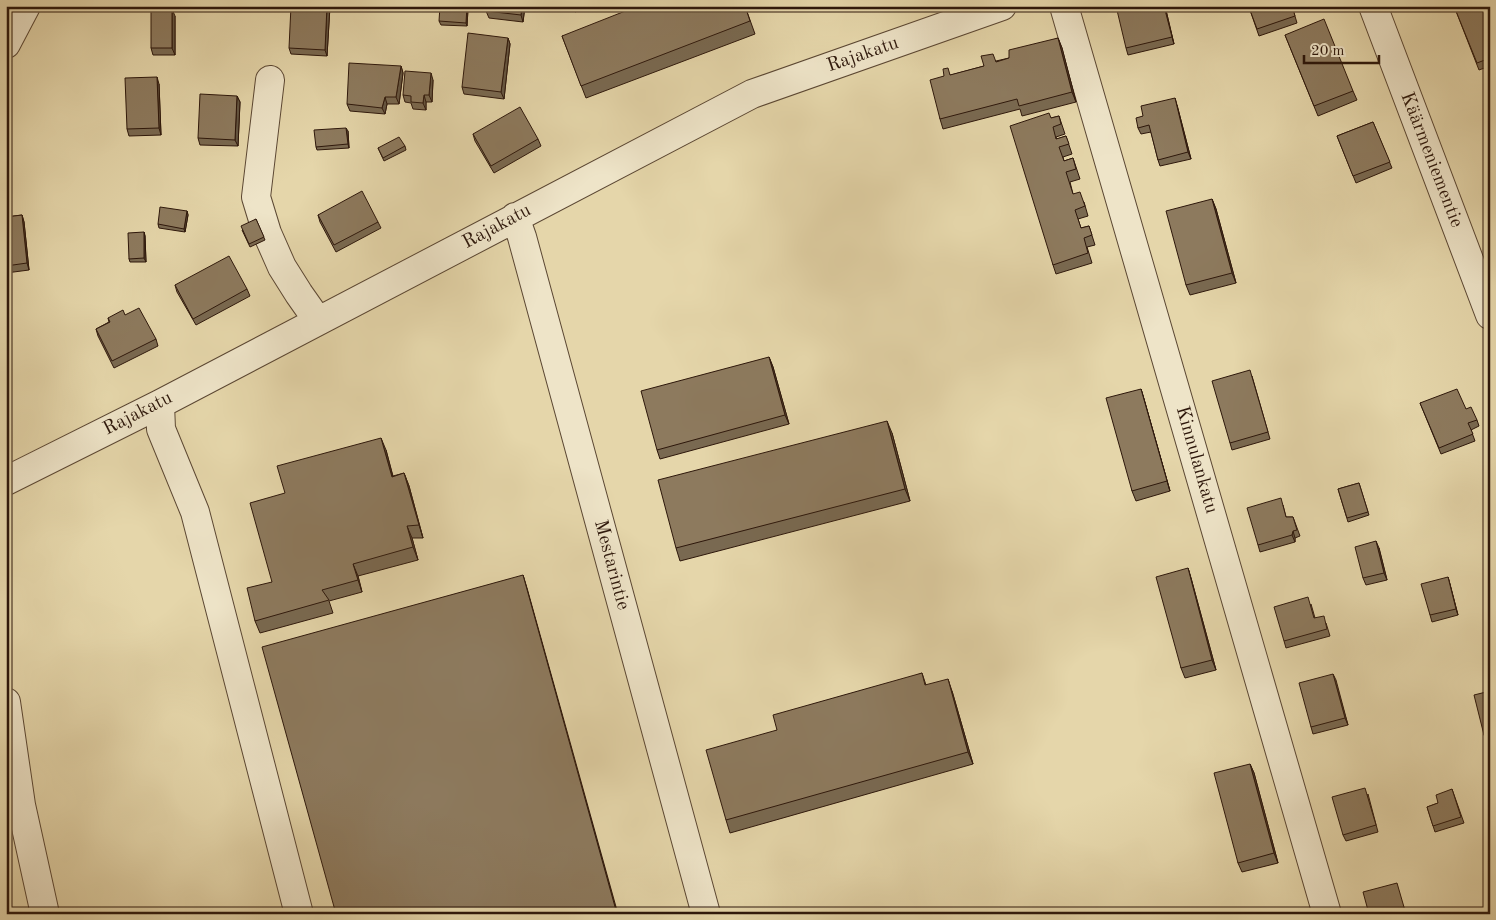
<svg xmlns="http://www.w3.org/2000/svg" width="1496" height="920" font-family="'Old Standard TT',serif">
<rect width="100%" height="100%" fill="#e5d6aa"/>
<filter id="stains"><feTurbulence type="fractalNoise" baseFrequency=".004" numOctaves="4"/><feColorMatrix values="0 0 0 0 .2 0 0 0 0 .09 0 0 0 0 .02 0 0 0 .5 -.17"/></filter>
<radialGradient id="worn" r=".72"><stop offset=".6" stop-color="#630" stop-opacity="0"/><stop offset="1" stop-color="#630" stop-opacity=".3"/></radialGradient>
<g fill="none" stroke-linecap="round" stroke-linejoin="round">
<g stroke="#5b4733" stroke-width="30">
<path id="minor" d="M1064,6l263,908
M1373,6l117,309
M6,44l20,-38
M270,80l-14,117 11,36 15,34 17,27 19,27
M515,217l7,20 184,677
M160,404l1,25 34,83 104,402
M6,481l154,-77 592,-310 250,-88
M6,702l15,103 24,109"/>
</g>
<use href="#minor" stroke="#eee4c8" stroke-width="28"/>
</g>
<path fill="#796951" stroke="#2d170b" d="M330,6l-3,50 -36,-2 -2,-6z
M467,6l1,3 -1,17 -26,-1 -2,-4z
M525,6l-2,16 -34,-4 -3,-7z
M573,6h18l-16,6z
M745,6l10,28 -169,64 -24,-62z
M1165,6l9,38 -46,11 -2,-7z
M1292,6l5,17 -38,13 -9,-26z
M1454,6h36v60l-11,4z
M175,16v39h-22l-2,-7z
M1285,35l68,56 4,9 -39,16z
M508,38l2,6 -6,55 -40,-5 -2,-7z
M1058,38l4,10 14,54 -54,14 -2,-7 -77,20 -3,-10 4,-43 7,-1 33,-9 12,-5 13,-3z
M401,66l2,7 -4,31h-12l-2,10 -35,-3 -3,-7z
M433,80l-1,22h-6v8l-13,-1 -2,-6 -6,-1 -2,-7z
M159,84l2,51 -32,1 -2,-7z
M237,96l3,6 -2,44 -38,-1 -2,-7z
M1177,105l14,54 -31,7 -2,-6 -7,-28 -10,2 -3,-6 5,-12z
M1059,116l6,18 -9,3 1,2 9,-3 6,18 -9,3 1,4 9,-3 7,21 -10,3 3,12 11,8 4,14 -10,3 3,9 8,-2 6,19 -8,2 5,16 -36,11 -3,-9 -2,-147z
M1373,122l19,46 -36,15 -19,-47z
M348,131l1,17 -32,2 -1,-3z
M473,134l65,5 3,7 -47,27 -19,-32z
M405,146l1,4 -22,11 -6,-13z
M1212,199l4,10 20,74 -46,12 -4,-10z
M187,211l1,4 -3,17 -26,-4 -1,-4z
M22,215l2,7 5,48 -23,3v-56z
M318,215l60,7 3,6 -45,24 -16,-30z
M256,219l9,21 -15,7 -8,-17z
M144,232l1,4 1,26h-16l-1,-3z
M175,285l72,4 3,7 -54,29 -19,-33z
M108,318l48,21 2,7 -44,22 -16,-32 -2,-7 13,-7z
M769,357l4,10 16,57 -129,35 -3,-9z
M1252,376l18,63 -38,11 -2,-7z
M1141,389l3,10 26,92 -34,10 -4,-10z
M1420,403l46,6 11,11 2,6 -8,4 4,11 -34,13z
M892,433l18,68 -230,60 -4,-13z
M386,450l7,26 11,-3 5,13 14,52h-11l6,22 -60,16 4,16 -33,9 4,12 -73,20 -5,-12 17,-39z
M1359,483l10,32 -21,7 -10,-33z
M1283,505l3,12h7l7,19 -5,2v4l-35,10 -2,-7z
M1379,548l8,32 -21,5 -3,-7z
M1188,568l3,10 25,92 -31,8 -4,-10z
M1448,577l10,38 -26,7 -2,-7z
M1311,604l4,14 11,5 4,13 -44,12 -2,-7z
M922,673l4,12 26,6 21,73 -243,69 -4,-13 51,-90z
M1333,674l15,51 -35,9 -2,-7z
M1490,691v50l-3,1 -3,-7z
M1250,764l4,9 24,90 -36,9 -4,-9z
M1452,789l12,34 -29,9 -8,-25 11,-4z
M1368,794l10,38 -32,9 -3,-6z"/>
<path fill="#635542" stroke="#2d170b" d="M327,6h3l-3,50 -2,-6z
M467,6l1,3 -1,17 -1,-3z
M522,6h3l-2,16 -2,-7z
M1164,6h1l9,38 -2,-7z
M172,9l3,7v39l-3,-7z
M508,38l2,6 -6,55 -3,-7z
M1058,38l4,10 14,54 -4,-10z
M401,66l2,7 -4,31 -3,-7z
M431,73l2,7 -1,22 -3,-7z
M157,77l2,7 2,51 -2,-7z
M424,95l2,7v8l-3,-7z
M237,96l3,6 -2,44 -3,-6z
M385,97l2,7 -2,10 -3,-6z
M1175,98l2,7 14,54 -3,-7z
M346,128l2,3 1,17 -1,-4z
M1212,199l4,10 20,74 -4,-10z
M187,211l1,4 -3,17 -1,-3z
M22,215l2,7 5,48 -2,-7z
M144,232l1,4 1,26 -2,-4z
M769,357l4,10 16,57 -4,-9z
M1141,389l3,10 26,92 -3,-10z
M887,421l5,12 18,68 -5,-12z
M381,438l5,12 10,39 -4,-12z
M404,473l5,13 14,52 -4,-13z
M407,526l5,12 6,22 -5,-13z
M1293,531l2,7v4l-3,-7z
M1376,541l3,7 8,32 -3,-7z
M353,564l5,12 4,16 -4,-12z
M1188,568l3,10 25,92 -4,-10z
M523,575l4,13 91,326h-1z
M1448,577l2,7 8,31 -2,-6z
M1333,674l3,6 12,45 -3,-7z
M948,679l4,12 21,73 -5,-12z
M1250,764l4,9 24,90 -4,-10z"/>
<path fill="#8d7a5e" stroke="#2d170b" d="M291,6h36l-2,44 -36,-2z
M440,6h27l-1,17 -27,-2z
M487,6h35l-1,9 -35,-4z
M638,6h107l5,15 -169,65 -19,-50z
M1116,6h48l8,31 -46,11z
M1262,6h30l3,10 -38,13 -7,-19z
M1454,6h36v52l-13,5z
M151,9h21v39h-21z
M1324,19l29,72 -39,15 -29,-71z
M468,33l40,5 -7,54 -39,-5z
M1058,38l14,54 -53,14 -2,-7 -77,20 -10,-39 14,-4 -1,-7 5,-1 2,7 34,-9 -3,-10 12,-2 3,8 13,-4v-8z
M349,63l52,3 -5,31h-11l-3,11 -35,-4z
M405,71l26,2 -2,22h-5l-1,8 -12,-1v-6l-8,-1z
M157,77l2,51 -32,1 -2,-51z
M200,94l37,2 -2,44 -37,-2z
M1175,98l13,54 -30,8 -9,-35 -11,3 -2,-10 7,-2 -2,-10z
M520,107l18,32 -47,27 -18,-32z
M1049,113l2,5 8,-2 2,8 -8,3 3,12 10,-3 3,8 -10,3 5,14 9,-3 3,11 -10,3 7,22 7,-2 5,14 -10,4 6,18 8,-2 3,9 -8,3 4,15 -35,12 -43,-139z
M1373,122l17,40 -37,14 -16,-40z
M346,128l2,16 -32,3 -2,-17z
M399,137l6,9 -22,12 -5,-10z
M362,191l16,31 -44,23 -16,-30z
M1212,199l20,74 -46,12 -20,-74z
M160,207l27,4 -3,18 -26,-5z
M22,215l5,48 -21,3v-49z
M256,219l8,18 -15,7 -8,-18z
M144,232v26l-15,1 -1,-26z
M229,256l18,33 -54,30 -18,-34z
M139,308l17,31 -44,22 -16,-32 14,-7 -2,-4 15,-8 2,5z
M769,357l16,58 -128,35 -16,-59z
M1250,370l18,62 -38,11 -18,-62z
M1141,389l26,92 -35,10 -26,-93z
M1457,389l9,20 5,-2 6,13 -9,3 5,11 -34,14 -19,-45z
M887,421l18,68 -229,59 -18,-68z
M381,438l11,39 12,-4 15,52 -12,1 6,21 -60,17 5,16 -36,10 7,10 -74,21 -8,-33 25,-6 -22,-79 35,-10 -8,-27z
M1359,483l9,29 -21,6 -9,-29z
M1281,498l5,19h7l4,13 -4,1 -1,4 -34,10 -11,-37z
M1376,541l8,32 -21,5 -8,-31z
M1188,568l24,92 -31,8 -25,-91z
M523,575l94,339h-281l-74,-267z
M1448,577l8,32 -26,6 -9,-31z
M1308,597l6,21 10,-2 3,13 -43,12 -10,-34z
M922,673l3,12 23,-6 20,73 -242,68 -20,-70 71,-20 -4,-15z
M1333,674l12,44 -34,9 -12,-44z
M1490,691v43l-6,1 -10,-40z
M1250,764l24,89 -36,10 -24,-90z
M1365,788l11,37 -33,10 -11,-38z
M1452,789l9,28 -28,9 -6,-19 11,-4 -2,-8z
M1397,883l9,31h-37l-6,-22z"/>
<g text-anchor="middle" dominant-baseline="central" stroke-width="4" stroke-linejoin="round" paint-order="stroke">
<g font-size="19" fill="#2d170b" stroke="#eee4c8">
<text transform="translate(863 55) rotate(-19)">Rajakatu</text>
<text transform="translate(1431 160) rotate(69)">Käärmeniementie</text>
<text transform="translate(497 227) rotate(-28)">Rajakatu</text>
<text transform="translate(138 414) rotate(-27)">Rajakatu</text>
<text transform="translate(1196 460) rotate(74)">Kinnulankatu</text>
<text transform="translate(611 565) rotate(75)">Mestarintie</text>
</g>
</g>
<rect width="1496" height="920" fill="none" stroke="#e5d6aa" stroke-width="25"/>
<rect x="8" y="8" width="1481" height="905" fill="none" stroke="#2d170b" stroke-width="2.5"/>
<rect x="12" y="12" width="1471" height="895" fill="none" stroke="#2d170b"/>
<path d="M1304 55v8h75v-8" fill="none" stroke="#2d170b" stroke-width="2.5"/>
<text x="1311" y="55" font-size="15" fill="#2d170b" stroke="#eee4c8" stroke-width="4" paint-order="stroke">20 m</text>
<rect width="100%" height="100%" filter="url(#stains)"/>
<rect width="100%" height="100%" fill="url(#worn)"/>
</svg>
